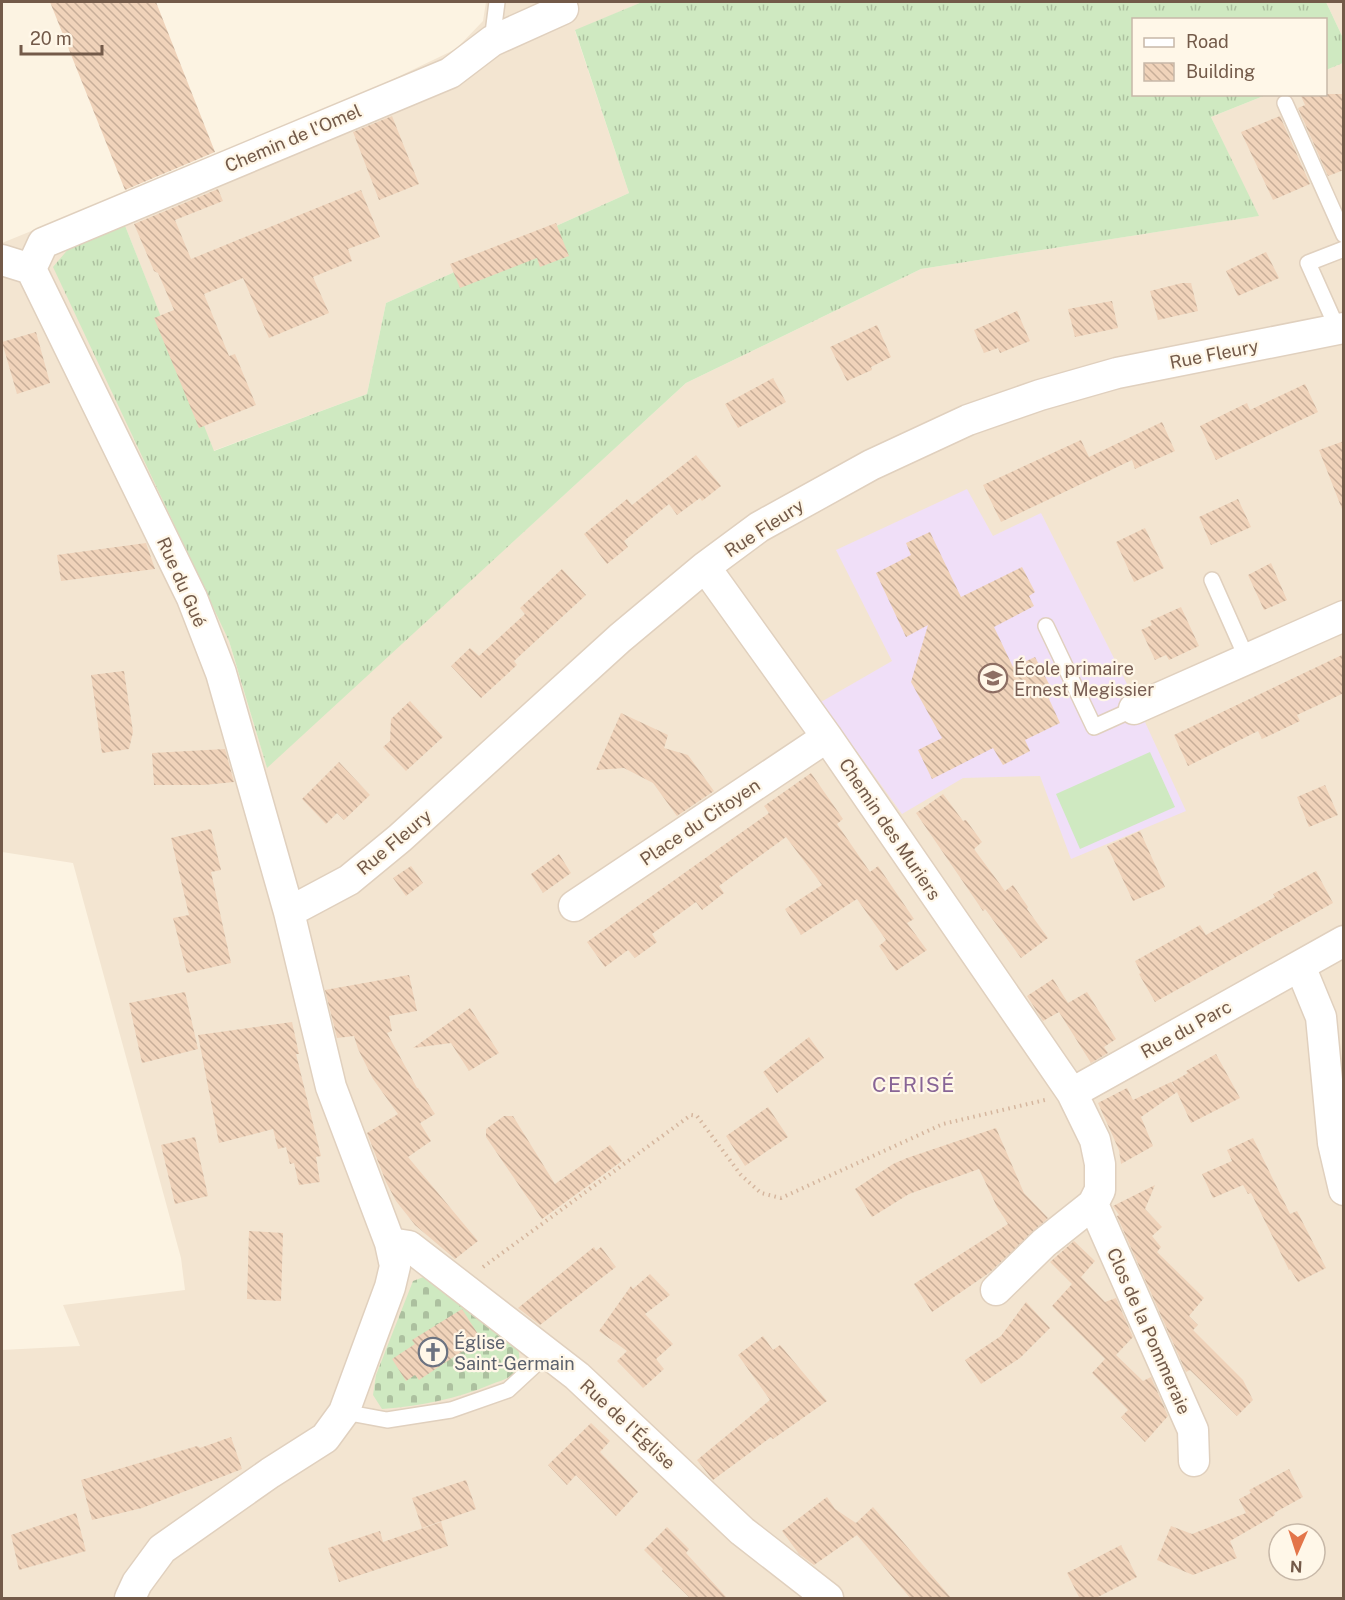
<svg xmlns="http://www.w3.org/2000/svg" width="1345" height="1600" font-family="'Public Sans',sans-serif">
<defs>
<pattern id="grass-tufts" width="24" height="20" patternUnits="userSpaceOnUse" patternTransform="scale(1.5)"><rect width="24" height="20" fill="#cfe9c1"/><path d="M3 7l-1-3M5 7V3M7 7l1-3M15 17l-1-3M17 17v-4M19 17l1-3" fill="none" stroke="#acc09f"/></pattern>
<pattern id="cemetery-stones" width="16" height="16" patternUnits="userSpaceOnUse" patternTransform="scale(1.5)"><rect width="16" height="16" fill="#cfe9c1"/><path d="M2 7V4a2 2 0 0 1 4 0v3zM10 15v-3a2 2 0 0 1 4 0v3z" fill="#acc09f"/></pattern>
<pattern id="building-back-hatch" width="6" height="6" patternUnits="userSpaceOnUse" patternTransform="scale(1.5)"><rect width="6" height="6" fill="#f0d3ba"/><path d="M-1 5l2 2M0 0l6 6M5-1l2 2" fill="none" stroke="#c7ae99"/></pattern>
</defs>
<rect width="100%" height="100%" fill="#fcf3e2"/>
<path fill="#f3e5d1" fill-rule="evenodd" d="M486,2h156l-67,29 54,162 -243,110 -19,91 -154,57 -89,-228 105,418 38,126 419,-384 235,-114 337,-53 -47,-99 55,-22 60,-1v-24l17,-7v1535h-1341v-248l78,-4 -17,-41 122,-15 -4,-32 -108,-395 -71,-11v-609l333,-136 121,-58 27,-28zM1279,1534h36v36h-36z
M1326,2h17v36z"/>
<path fill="#f0dff8" d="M967,489l26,47 48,-23 92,183 53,115 -115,48 -31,-83 -77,2 -61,36 -81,-112 71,-41 -56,-111z"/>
<path fill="url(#grass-tufts)" d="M642,2h684l17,36v25l-17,7v-50h-192v74l132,1 -55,22 48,99 -338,53 -235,114 -419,385 -38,-127 -176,-374 17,-20 54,-24 90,228 153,-57 19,-91 243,-110 -54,-163z"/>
<path fill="url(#cemetery-stones)" d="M426,1276l92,72c2,10 3,18 -5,26 -5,5 -14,7 -21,10 -35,15 -72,22 -110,25l-9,-14 3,-20 37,-94z"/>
<path fill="#cfe9c1" d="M1150,752l25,55 -95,42 -24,-55z"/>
<path fill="url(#building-back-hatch)" d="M50,2h106l59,150 -90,38z
M1300,94h44v76l-16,6 -30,-68 7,-3z
M392,116l27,68 -40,16 -26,-68z
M1280,116l30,68 -37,16 -32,-68z
M218,189l5,12 -48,19 16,39 170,-69 19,47 -32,12 4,12 -39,16 16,36 -60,25 -26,-60 -39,16 25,62 6,-2 21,51 -57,23 -45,-110 20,-8 -16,-37 -4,-2 -20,-47z
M556,223l13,33 -29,11 -3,-9 -77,30 -10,-24z
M1266,252l13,26 -41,18 -12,-25z
M1182,283h9l7,28 -40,9 -8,-29z
M1112,301l6,27 -43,9 -7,-28z
M1017,311l13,30 -30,12 -2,-5 -14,5 -10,-23z
M877,325l14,32 -20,10 1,3 -25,11 -17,-34z
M36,332l14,51 -33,11 -15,-52z
M773,378l13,24 -48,26 -13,-24z
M1305,384l13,28 -102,48 -16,-34 47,-23 3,7z
M1162,422l13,29 -40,18 -3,-9 -131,62 -18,-37 98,-45 8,17z
M1344,441v67l-2,1 -23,-59z
M696,455l25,31 -19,15 -2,-3 -23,17 -8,-11 -45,37 4,6 -21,17 -23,-30 43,-35 5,6z
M1238,499l13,28 -40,18 -12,-28z
M1145,528l19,40 -30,14 -18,-40z
M930,532l31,65 61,-30 13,25 -6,4 5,10 -40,21 19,40 22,-10 14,27 -5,4 16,35 -35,17 5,11 -27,14 -10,-17 -61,31 -14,-29 24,-12 -31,-56 17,-57 -22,12 -30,-64 35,-18 -5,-12z
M146,543l9,26 -94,12 -4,-26z
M1271,563l16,37 -23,10 -16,-35z
M562,569l24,26 -72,66 3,4 -36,33 -30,-32 19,-18 9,8 46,-42 -5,-6z
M1181,607l18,39 -30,14 -3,-5 -11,5 -14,-30 11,-5 -2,-4z
M1344,654v39l-47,22 3,6 -38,18 -4,-8 -70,35 -14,-31z
M124,671l9,61 -4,17 -27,4 -11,-78z
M410,701l33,36 -37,34 -23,-24 7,-6 1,-22z
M621,713l47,22 -4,13 24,7 26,36 -37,25 -24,-33 -29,-15 -28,2z
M225,749l9,33 -30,3h-50l-2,-32z
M339,762l31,33 -26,25 -7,-7 -11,11 -24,-25z
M811,773l32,46 -6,5 33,48 8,-6 36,53 -7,4 20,27 -31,21 -17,-25 7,-6 -29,-41 -56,36 -16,-26 37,-24 -36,-48 -67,49 5,7 -22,17 -6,-8 -44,32 5,8 -22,16 -7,-8 -23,17 -18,-25 182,-129 -5,-7z
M1325,785l13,30 -29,12 -12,-30z
M943,794l20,27 3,-1 16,22 -8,7 31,42 8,-6 15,22 -1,2 21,29 -27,20 -36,-49 -2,2 -67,-98z
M211,829l10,41 -10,2 20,91 -44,10 -14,-55 16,-3 -18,-77z
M1140,831l25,56 -32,14 -26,-55z
M559,854l12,19 -28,20 -12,-19z
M411,866l12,17 -17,13 -13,-18z
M1316,871l17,32 -178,99 -16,-28 2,-1 -6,-12 65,-36 6,10 69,-38 -2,-3z
M409,975l8,36 -28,5 3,15 -5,2 30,55h1l17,26 -15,9 11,18 -23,16 70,84 -23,18 -40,-34 -19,-24 -10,-19 -19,-49 31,-19 -25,-35 -15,-30 -4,-13 -17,2 -12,-48z
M1053,979l15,24 19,-11 29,47 -12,8 4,6 -17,10 -32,-51 -16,9 -16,-25z
M185,992l13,57 -56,14 -13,-60z
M470,1008l29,45 -30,18 -18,-28 -38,5z
M292,1022l7,32h-3l25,102 -5,1 4,25 -21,3 -5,-22 -4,1 -4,-17 -8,2 -5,-20 -54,14 -21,-108z
M809,1037l15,21 -47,35 -14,-21z
M1216,1054l24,44 -49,25 -14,-31 -36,25 12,29 -32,18 -2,-14 -21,-47 29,-15 6,12 38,-18 6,9 -5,-9 16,-9 -2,-2z
M768,1107l20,30 -43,29 -19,-30z
M504,1116h9l42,68 55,-39 12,16 -80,58 -56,-82v-8z
M996,1128l28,65 24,25 -59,55 -57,39 -18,-28 94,-60 -11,-17 -18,-38 -70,25 -37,23 -17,-28 38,-25 14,-6z
M195,1137l13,59 -33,8 -14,-59z
M1253,1138l37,76 7,-3 29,57 -28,14 -8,-13 -1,1 -38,-77 -3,1 -5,-9 -30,13 -11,-24 30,-13 -5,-11z
M1155,1185l-10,24 17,18 -10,9 9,11 -4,5 47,46 -15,18 9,9 -5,5 50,50 10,20 -16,16 -47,-46 -4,2 -69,-156 2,-1 -6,-9z
M249,1231l34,2 -2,68 -34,-2z
M1074,1241l21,20 -14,16 24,25 11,-4 17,39 -17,18 27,26 8,-4 17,39 -23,26 -24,-25 7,-7 -36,-37 13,-14 -53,-53 20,-22 -22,-22z
M594,1247l2,4 5,-4 15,20 -76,58 -22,-17z
M650,1274l20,21 -25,19 28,30 -17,15 8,10 -21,19 -26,-27 10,-10 -28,-20 32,-45 2,3z
M1026,1302l24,26 -30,30 -39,26 -16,-24 36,-24z
M462,1309l19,30 -62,41 -4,-5 -9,6 -14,-22 23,-15 -3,-4z
M763,1336l10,14 7,-5 47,56 -54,38 -2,-2 -58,43 -16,-20 73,-60 -32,-45z
M591,1423l19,18 -10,11 38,40 -22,24 -40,-41 -9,10 -19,-20z
M231,1437l11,32 -100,39 -50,12 -11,-40 116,-34 3,2z
M1289,1469l14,28 -29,16 1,2 -45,26 7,17 -44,17 -36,-15 14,-34 21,8 54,-21 -7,-14 12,-6 -2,-3z
M466,1480l10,29 -54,19 -10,-30z
M827,1497l8,12 21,14 17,-16 79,92h-41l-54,-64 -43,30 -15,-11 -17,-23z
M76,1513l10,38 -67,19 -8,-35z
M441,1522l7,24 -109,36 -11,-34 52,-17 3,11z
M667,1527l22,22 -3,4 42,46h-37l-29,-28 1,-2 -19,-19z
M1121,1545l16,32 -43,22h-14l-13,-26z"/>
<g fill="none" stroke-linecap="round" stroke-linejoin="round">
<g stroke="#e0d0be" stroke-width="18">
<path id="service" d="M492,41l5,-39
M1285,103l59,132
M1338,330l-30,-67 36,-14
M1212,580l35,79
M1046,626l48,101 40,-18
M344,1412l43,8 64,-10 57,-20 40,-37"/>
</g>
<g stroke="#e0d0be" stroke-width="33">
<path id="minor" d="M2,260l29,9
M31,269l161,329 29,75 68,239 42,175 59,156 5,23 -5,21 -46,125 -19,26 -55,35 -108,76 -25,34 -7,15
M31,269l12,-26 407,-170 42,-32 71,-32
M705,567l122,170 245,356 23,47 5,24v26l-7,14 -49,39 -48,47
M1134,709l210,-93
M574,906l253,-169
M289,912l60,-32 51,-42 220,-200 85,-71 54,-40 112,-62 97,-45 72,-25 77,-22 227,-45
M1300,966l21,51 12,126 11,47
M1072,1093l272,-152
M1093,1204l100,226 1,31
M390,1243l19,3 168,130 165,155 86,67"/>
</g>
<path stroke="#d5b69e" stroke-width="4" stroke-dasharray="1.5 4.5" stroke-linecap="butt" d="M483,1267l208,-152 6,1 44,59 20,18 20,5 162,-74 102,-24"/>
<use href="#service" stroke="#fff" stroke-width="15"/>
<use href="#minor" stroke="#fff" stroke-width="30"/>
</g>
<defs>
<g id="school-ring" transform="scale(1.5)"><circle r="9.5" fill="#fff7e8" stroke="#8d6e63" stroke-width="1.5"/><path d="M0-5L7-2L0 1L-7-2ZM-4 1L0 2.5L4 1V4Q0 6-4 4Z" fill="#8d6e63"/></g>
<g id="church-ring" transform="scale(1.5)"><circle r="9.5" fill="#fff7e8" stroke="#6b7280" stroke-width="1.5"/><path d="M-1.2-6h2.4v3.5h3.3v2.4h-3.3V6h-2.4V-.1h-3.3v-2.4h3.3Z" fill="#6b7280"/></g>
</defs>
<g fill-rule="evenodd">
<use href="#school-ring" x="993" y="678"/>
<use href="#church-ring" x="433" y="1352"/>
</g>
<g text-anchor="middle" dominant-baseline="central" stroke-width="4.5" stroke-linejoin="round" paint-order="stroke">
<g font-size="18" fill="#735a49" stroke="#fff7e8">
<text transform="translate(293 138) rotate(-23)">Chemin de l'Omel</text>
<text transform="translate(1214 354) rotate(-11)">Rue Fleury</text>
<text transform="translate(764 528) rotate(-33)">Rue Fleury</text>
<text transform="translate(182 582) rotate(66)">Rue du Gué</text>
<text transform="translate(700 822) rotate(-34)">Place du Citoyen</text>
<text transform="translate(890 829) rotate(56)">Chemin des Muriers</text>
<text transform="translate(394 842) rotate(-40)">Rue Fleury</text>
<text transform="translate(1186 1029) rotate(-29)">Rue du Parc</text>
<text transform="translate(1149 1331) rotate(66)">Clos de la Pommeraie</text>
<text transform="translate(628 1424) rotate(43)">Rue de l'Église</text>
</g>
<g font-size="18" fill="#785e54" stroke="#fff7e8" text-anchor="start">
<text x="1014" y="668">École primaire<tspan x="1014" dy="21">Ernest Megissier</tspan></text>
</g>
<g font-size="18" fill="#5b616d" stroke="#fff7e8" text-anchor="start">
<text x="454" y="1342">Église<tspan x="454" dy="21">Saint-Germain</tspan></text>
</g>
<g font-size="21" letter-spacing="1.5" fill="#886596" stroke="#fff7e8">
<text x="914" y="1084">CERISÉ</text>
</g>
</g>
<rect width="1345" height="1600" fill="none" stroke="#735a49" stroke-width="6"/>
<rect x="1132" y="18" width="195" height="78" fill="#fff7e8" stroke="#c7b8a8" stroke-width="1.5"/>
<rect x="1144" y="38" width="30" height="9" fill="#ffffff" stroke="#c7b8a8" stroke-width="1.5"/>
<text x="1186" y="48" font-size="18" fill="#735a49">Road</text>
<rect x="1144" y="63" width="30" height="18" fill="url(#building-back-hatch)" stroke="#c7b8a8" stroke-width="1.5"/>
<text x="1186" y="78" font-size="18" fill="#735a49">Building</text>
<g transform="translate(1297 1552) rotate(183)"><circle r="28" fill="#fff7e8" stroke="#c7b8a8" stroke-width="1.5"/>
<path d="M0-4.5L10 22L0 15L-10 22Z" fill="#e37549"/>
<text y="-9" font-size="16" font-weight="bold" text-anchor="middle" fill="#735a49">N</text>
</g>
<path d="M21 45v9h81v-9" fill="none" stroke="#735a49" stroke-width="3"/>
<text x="30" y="45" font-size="18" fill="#735a49" stroke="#fff7e8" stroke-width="4.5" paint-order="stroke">20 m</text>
</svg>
